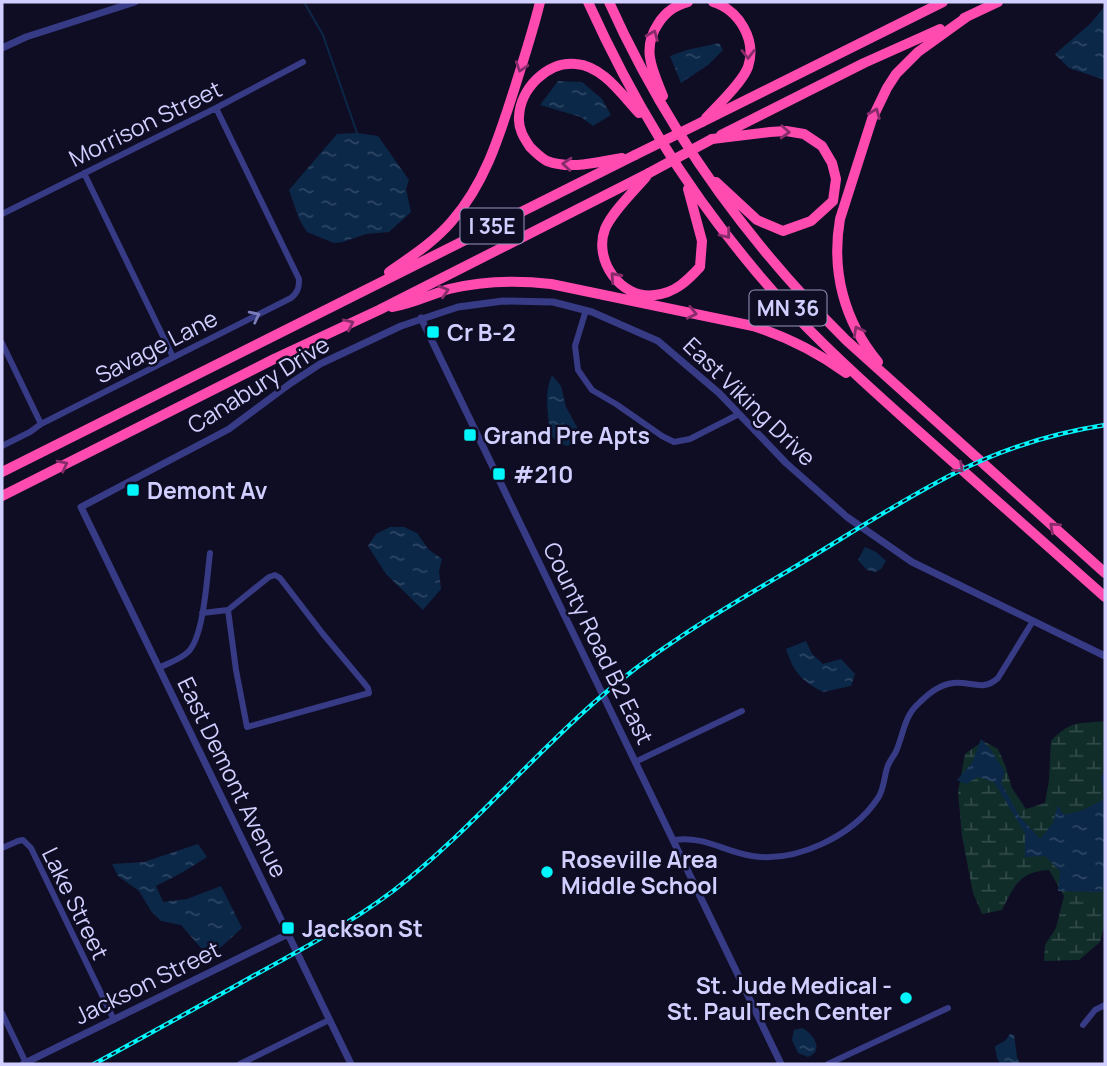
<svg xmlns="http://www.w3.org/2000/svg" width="1107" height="1066" font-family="Manrope,sans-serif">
<defs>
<pattern id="wetland-marsh" width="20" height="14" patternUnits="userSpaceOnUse" patternTransform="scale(1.75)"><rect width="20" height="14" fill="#102d2a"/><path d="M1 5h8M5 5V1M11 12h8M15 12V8" fill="none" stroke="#324a4a"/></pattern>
<pattern id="water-ripples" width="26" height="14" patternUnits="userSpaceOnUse" patternTransform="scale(1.75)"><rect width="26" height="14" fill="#0b2849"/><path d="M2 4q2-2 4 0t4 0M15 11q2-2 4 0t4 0" fill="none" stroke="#2e4664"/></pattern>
</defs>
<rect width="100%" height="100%" fill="#0f0d23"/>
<path fill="url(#wetland-marsh)" d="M1105,721v203l-5,18 -21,18 -35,1 1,-16 11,-17 8,-32 -15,-26c-30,2 -34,15 -47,40l-20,4 -9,-21 -11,-57 -4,-44 7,-38 18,-13 15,8 7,16 7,23 14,21 19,-6 4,-23 2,-39c20,-21 27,-17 54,-20z"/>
<path fill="url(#water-ripples)" d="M1105,6v74l-36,-12 -14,-14 35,-30z
M719,43l4,7 -15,15 -27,18 -11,-27 17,-6z
M558,81l24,1 20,17 9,16 -18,11 -12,-9 -41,-12z
M357,133l21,3 31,44 -3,9 5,23 -22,20 -23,2 -23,8 -9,1 -27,-11 -8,-13 -10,-29 48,-56z
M552,375l9,11 5,21 11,20 1,15 -11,4 -10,-4 -8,-9c0,-23 -6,-36 3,-58z
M390,527h14l13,6 11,16 14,10 -3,12 2,18 -18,21 -37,-36 -18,-28 8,-12z
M865,547l11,5 10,9 -5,8 -6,3 -8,-2 -9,-10z
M806,641l6,13 11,10 18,-5 14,15 -4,12 -28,6c-22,-12 -29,-19 -37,-43z
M981,739l10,11 14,22 -4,11 19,34 20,22 13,-16 5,-18 6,10 19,-5 22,-11 -4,-22 4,-7v111l-4,11 -43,-1 2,-20 -15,-15 -20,1v-24l-31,-51 -16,-5 -12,7 -9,-4 15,-17z
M198,844l9,13 -24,15 -27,14 7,16 24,-3 34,-13 21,42 -22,20h-19l-20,-23 -20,-4 -10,-10 -12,-20 -21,-15 -6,-12 32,-2z
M802,1028c6,2 17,14 14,22 -1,4 -5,5 -8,7l-10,-4 -6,-13 2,-10z
M1010,1034l4,1 3,22 3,7h-20l-3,-6 -2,-12 10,-5z"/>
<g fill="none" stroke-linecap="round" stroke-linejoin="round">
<path stroke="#0b2849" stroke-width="2" d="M304,2l19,33 34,98"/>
<path stroke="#373a84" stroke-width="6" d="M84,173l89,184
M2,214l214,-106 87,-46
M586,310l-11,36 3,24 14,20 24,14 46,32 12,6 16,-3 49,-25
M2,343l39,81
M2,446l28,-14 11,-8 250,-126c7,-6 8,-10 8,-19l-83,-171
M275,575l5,3 43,56 41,49 4,5 1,5 -122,34 -11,-57 -8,-60 41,-33z
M202,613l26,-3
M159,668c9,-5 22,-9 29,-16 16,-15 19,-76 22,-99
M635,762l107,-51
M674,840c32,-4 48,11 78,16 44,7 101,-20 126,-58 6,-9 6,-20 9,-30 2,-7 8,-13 10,-19 6,-15 8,-33 20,-44 10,-10 21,-20 36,-22 18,-2 30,9 45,-5l35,-57
M2,848l16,-7 5,-1 8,8 83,172
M2,1013l24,50
M1083,1025l12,-15 10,-5
M240,1064l89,-44
M828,1064l120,-56"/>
<path stroke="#373a84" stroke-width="7" d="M2,48l24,-11 109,-35
M421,318l360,746
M23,1064l265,-130
M351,1064l-270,-557 148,-78 62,-46 29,-19 81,-38 57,-19 45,-6 50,1 39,10 66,29 61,52 67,70 61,54 65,45 193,94"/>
<path stroke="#ff4ab0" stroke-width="10" d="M588,2c44,97 93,179 161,261 47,58 102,108 158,158 66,59 132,118 198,176
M609,2c57,127 138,240 237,338l259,233
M964,18l34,-16
M663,96c-10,-25 -22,-47 -5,-72 8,-13 17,-18 30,-22
M706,118c12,-13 36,-35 42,-51 9,-27 -9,-57 -35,-65
M702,122l241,-120
M721,135l143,-72 76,-34
M712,139l58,-7 16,-1 18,3 18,12 10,17 4,16 -3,22 -22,20 -28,10 -26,-11 -41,-38
M622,158c-25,4 -51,12 -75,3 -6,-3 -12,-9 -17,-14 -6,-9 -12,-18 -11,-30 1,-28 28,-56 57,-53 27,2 46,31 63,49
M646,177c-12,14 -34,35 -41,52 -12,31 16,71 50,66 20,-2 32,-14 45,-28l2,-26 -14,-52
M389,272c23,-16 45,-30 63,-51 33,-38 47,-84 62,-131 9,-29 19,-59 26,-88
M392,307c20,-3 37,-12 57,-18 33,-8 68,-9 102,-5l202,42c34,11 64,26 93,47
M878,362c-34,-41 -47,-91 -38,-143l32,-100 15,-31 9,-14 22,-22 50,-36
M2,472l633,-317
M2,496l272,-137 105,-49 270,-137"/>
<g stroke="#00f6fa" stroke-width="4.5">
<path id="rail" d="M94,1064c53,-29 106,-58 159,-88 48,-26 96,-52 140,-85 74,-57 134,-130 204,-191 61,-54 132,-94 201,-135 52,-31 103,-65 157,-92 47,-24 99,-40 150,-48"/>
</g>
<use href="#rail" stroke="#0f0d23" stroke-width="2" stroke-dasharray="5" stroke-linecap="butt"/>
<path stroke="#ff4ab0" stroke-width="10" d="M635,155l67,-33
M649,173l63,-34"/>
</g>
<defs><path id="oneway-chevron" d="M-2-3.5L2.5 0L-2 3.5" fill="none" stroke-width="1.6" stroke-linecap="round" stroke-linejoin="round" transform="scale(1.75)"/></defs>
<g stroke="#872c6a">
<use href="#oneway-chevron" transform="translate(653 35) rotate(-68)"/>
<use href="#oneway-chevron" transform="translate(748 54) rotate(90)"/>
<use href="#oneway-chevron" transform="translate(521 67) rotate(108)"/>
<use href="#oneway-chevron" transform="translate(875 113) rotate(-68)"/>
<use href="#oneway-chevron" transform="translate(785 132) rotate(3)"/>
<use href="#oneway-chevron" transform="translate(567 164) rotate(-175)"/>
<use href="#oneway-chevron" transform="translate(726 234) rotate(52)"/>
<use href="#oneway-chevron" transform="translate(615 277) rotate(-132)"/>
<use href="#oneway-chevron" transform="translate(444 291) rotate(-17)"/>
<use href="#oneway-chevron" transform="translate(692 313) rotate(12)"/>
<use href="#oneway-chevron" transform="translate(349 324) rotate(-25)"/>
<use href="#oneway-chevron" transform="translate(858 331) rotate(-118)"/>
<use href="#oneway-chevron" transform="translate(63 465) rotate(-27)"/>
<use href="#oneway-chevron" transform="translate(959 468) rotate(42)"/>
<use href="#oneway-chevron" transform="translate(1054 527) rotate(-138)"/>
</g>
<use stroke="#7c7dbb" href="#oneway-chevron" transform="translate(255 316) rotate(-27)"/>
<g fill="#00f6fa" stroke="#0f0d23" stroke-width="2.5">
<rect x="426" y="325" width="14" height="14" rx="3.5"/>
<rect x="463" y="428" width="14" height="14" rx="3.5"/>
<rect x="492" y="467" width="14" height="14" rx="3.5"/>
<rect x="126" y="483" width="14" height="14" rx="3.5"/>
<circle cx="547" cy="872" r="7"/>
<rect x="281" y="921" width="14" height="14" rx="3.5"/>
<circle cx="906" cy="998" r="7"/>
</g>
<g text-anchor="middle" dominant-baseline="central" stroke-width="5" stroke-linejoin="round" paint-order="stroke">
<g fill="#0f0d23" stroke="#9795bd" stroke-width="2">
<rect x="460.5" y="208.5" width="63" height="35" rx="5"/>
<rect x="749.5" y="290.5" width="77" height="35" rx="5"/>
</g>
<g font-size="21" font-weight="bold" fill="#d1cfff">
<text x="492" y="226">I 35E</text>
<text x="788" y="308">MN 36</text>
</g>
<g font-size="23" fill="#d1cfff" stroke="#0f0d23">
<text transform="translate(145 123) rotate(-26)">Morrison Street</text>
<text transform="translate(156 346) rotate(-27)">Savage Lane</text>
<text transform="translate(258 384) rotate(-32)">Canabury Drive</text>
<text transform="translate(750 401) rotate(44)">East Viking Drive</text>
<text transform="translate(599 643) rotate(64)">County Road B2 East</text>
<text transform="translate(233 777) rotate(64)">East Demont Avenue</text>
<text transform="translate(76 903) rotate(64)">Lake Street</text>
<text transform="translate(147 982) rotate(-26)">Jackson Street</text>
</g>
<g font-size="23" font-weight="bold" fill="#d1cfff" stroke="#0f0d23" text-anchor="start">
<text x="447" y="332">Cr B-2</text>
<text x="484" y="435">Grand Pre Apts</text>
<text x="513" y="474">#210</text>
<text x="147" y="490">Demont Av</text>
<text x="561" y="859">Roseville Area<tspan x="561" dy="26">Middle School</tspan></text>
<text x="302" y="928">Jackson St</text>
<text x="892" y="985" text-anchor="end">St. Jude Medical -<tspan x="892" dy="26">St. Paul Tech Center</tspan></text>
</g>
</g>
<rect width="1107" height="1066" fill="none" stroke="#d1cfff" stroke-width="7"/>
</svg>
